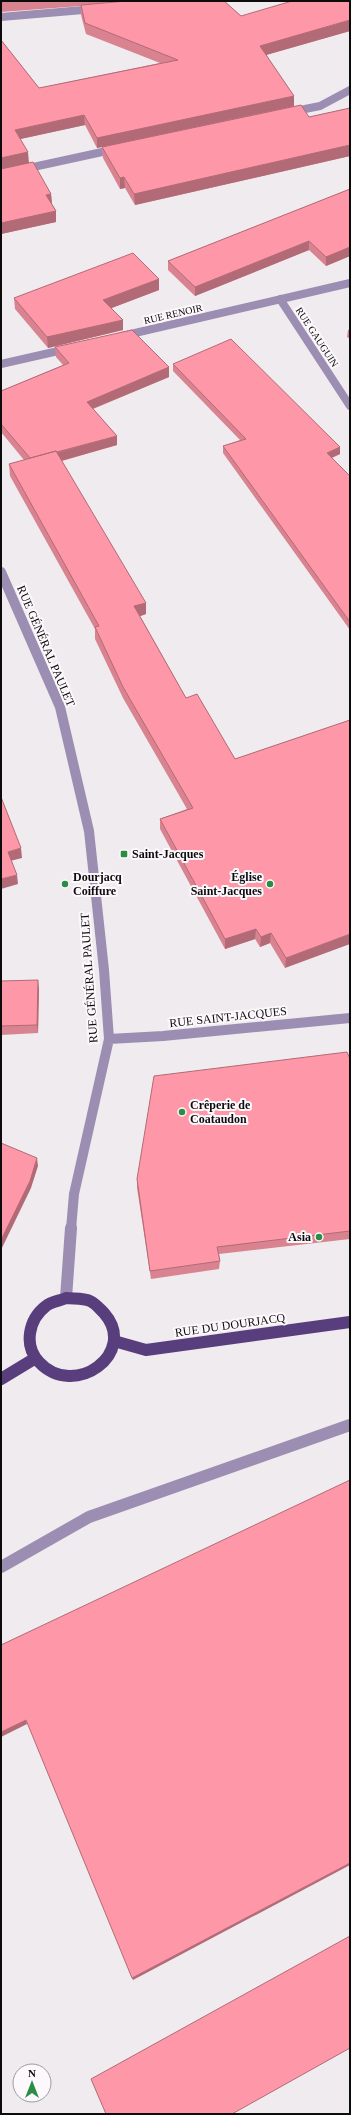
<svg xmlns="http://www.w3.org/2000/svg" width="351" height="2115" font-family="'Times New Roman',serif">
<rect width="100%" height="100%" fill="#f0ebee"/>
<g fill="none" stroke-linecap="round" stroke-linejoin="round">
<path stroke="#9b8eb2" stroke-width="8" d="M1,17l94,-8
M290,112l30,-6 30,-16
M1,174l115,-25
M280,299l70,107
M122,336l228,-53
M1,364l66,-15"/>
<path stroke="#9b8eb2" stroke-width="10" d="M1,572l59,135 29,124 15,139 5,69 -35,155 -3,35
M109,1039l54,-3 187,-18"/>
<path stroke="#9b8eb2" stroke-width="12" d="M66,1298l5,-70
M1,1567l88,-50 261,-92"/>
<path stroke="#593e7d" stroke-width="12" d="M66,1298c8,1 17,0 24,3 5,2 10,8 14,12 35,40 -30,87 -65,49 -16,-17 -10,-43 7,-56 6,-5 14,-5 20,-8z
M114,1341l32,9 204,-28
M1,1379l33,-20"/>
</g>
<path fill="#da8390" d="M1,1h223l17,15 109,15 -84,24 28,41v10l15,11 41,-9v48l-215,49 -10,-17 -5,1 -17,-31 -1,-11 -5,1 -12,-23 -65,14 9,24 22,31 1,10 4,7v11l-55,12v-194l38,48 121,-25 -74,-29 -5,-19v-9l-80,6z
M350,189v67l-24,10 -17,-16 -114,46 -27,-26v-9z
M159,279v11l-48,18 12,12v10l-75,18 -33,-39 -1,-11z
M350,329v10l-3,-2 1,-7z
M55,347l114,20v10l-76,32 24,27v9l-55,16 84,153 -6,2 46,82 49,61 115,-39 -65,248 -15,-25 -10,4 -5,-8 -30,10 -65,-120v-10l27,-10 -64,-111 -28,-59v-10l-85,-153 -1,-12 15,-4 -23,-28v-41l62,-26 -7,-8z
M173,364l167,83v7l-8,4 18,18v154l-127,-177v-7l17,-6 -67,-69z
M1,981l38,7 -1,45 -37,2z
M350,1059v180l-131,15 1,7 -1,8 -68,10 -14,-91v-9z"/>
<path fill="#b26a76" d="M350,20v11l-91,26 1,-11z
M294,96v10l-197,42v-10z
M84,115l1,10 -69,15 -1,-10z
M350,145v11l-215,49 -1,-11z
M28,152l1,11 -28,6v-11z
M124,177l1,11 -5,1v-11z
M51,194l1,10 -6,-9z
M56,211v11l-55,12v-11z
M309,241v9l-114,46v-9z
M350,247v9l-24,10v-9z
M159,279v11l-55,21 -1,-11z
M123,320v10l-75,18 -1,-11z
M169,367v10l-82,34v-9z
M117,436v9l-85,24 -1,-9z
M340,447v7l-14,6 1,-7z
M146,603v11l-11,4 -1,-12z
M21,848l1,10 -12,3 -2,-9z
M17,875l1,9 -17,5v-10z
M256,929l-1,10 -30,10v-10z
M271,933l-1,10 -10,4 1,-10z
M350,934v10l-65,24 1,-10z
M38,980l1,8 -1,45 -1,-8z
M37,1158l1,8 -7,22 -30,62v-10z
M26,1720l1,4 -26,13v-5z
M350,1863v2l-217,115 -1,-2z"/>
<path fill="#fe98a8" stroke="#b26a76" d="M127,1h97l17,15 51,-15h58v19l-90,26 34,50 -197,42 -13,-23 -69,15 13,22 -27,6v-118l38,48 139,-28 -93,-37 -4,-18z
M301,105l8,12 41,-9v37l-216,49 -10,-17 -4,1 -18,-31z
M33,162l18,32 -5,1 10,16 -55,12v-54z
M350,189v58l-24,10 -17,-16 -114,46 -27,-26z
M133,253l26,26 -56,21 20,20 -76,17 -33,-39z
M132,330l37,37 -82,35 30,34 -60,16 -1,-1 -26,7 -29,-34v-33l68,-28 -14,-16z
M231,339l109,108 -13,6 23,23v146l-127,-176 23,-7 -73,-75z
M56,451l90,152 -12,3 52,92 11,-4 38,65 115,-39v214l-64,24 -15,-25 -10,4 -5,-8 -31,10 -65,-120 33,-11 -70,-121 -28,-60 4,-1 -90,-162z
M1,797l20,51 -13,4 9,23 -16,4z
M38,980l-1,45 -36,1v-45z
M347,1052l3,7v172l-133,16 3,14 -70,10 -13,-92 17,-103z
M1,1143l36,15 -7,23 -29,59z
M350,1480v383l-218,115 -106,-258 -25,12v-87z
M350,1936v112l-118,66h-126l-15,-35z"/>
<g fill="#298e43" stroke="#fdf8fc" stroke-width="1.5">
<rect x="120" y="850" width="8" height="8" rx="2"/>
<circle cx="65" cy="884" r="4"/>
<circle cx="270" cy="884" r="4"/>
<circle cx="182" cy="1112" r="4"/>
<circle cx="319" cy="1237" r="4"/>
</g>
<g text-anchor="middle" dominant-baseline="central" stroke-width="4" stroke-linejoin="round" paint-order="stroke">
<g font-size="10" fill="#0d0c0d" stroke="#fdf8fc">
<text transform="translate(173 314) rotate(-13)">RUE RENOIR</text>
<text transform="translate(317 337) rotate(57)">RUE GAUGUIN</text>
</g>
<g font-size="12" fill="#0d0c0d" stroke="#fdf8fc">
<text transform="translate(46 646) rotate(67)">RUE GÉNÉRAL PAULET</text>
<text transform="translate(89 978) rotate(-94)">RUE GÉNÉRAL PAULET</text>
<text transform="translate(228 1017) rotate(-6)">RUE SAINT-JACQUES</text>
<text transform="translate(230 1325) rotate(-8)">RUE DU DOURJACQ</text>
</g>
<g font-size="12" font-weight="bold" fill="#0d0c0d" stroke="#fdf8fc" text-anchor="start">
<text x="132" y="854">Saint-Jacques</text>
<text x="73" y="877">Dourjacq<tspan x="73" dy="14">Coiffure</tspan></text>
<text x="262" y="877" text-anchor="end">Église<tspan x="262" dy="14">Saint-Jacques</tspan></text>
<text x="190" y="1105">Crêperie de<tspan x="190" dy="14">Coataudon</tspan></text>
<text x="311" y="1237" text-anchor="end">Asia</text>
</g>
</g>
<rect width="351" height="2115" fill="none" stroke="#0d0c0d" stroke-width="4"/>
<g transform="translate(32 2083)"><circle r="19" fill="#fdf8fc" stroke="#9d9a9c"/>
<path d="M0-3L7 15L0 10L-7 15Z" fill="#298e43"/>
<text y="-6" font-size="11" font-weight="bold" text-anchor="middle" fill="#0d0c0d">N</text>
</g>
</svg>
